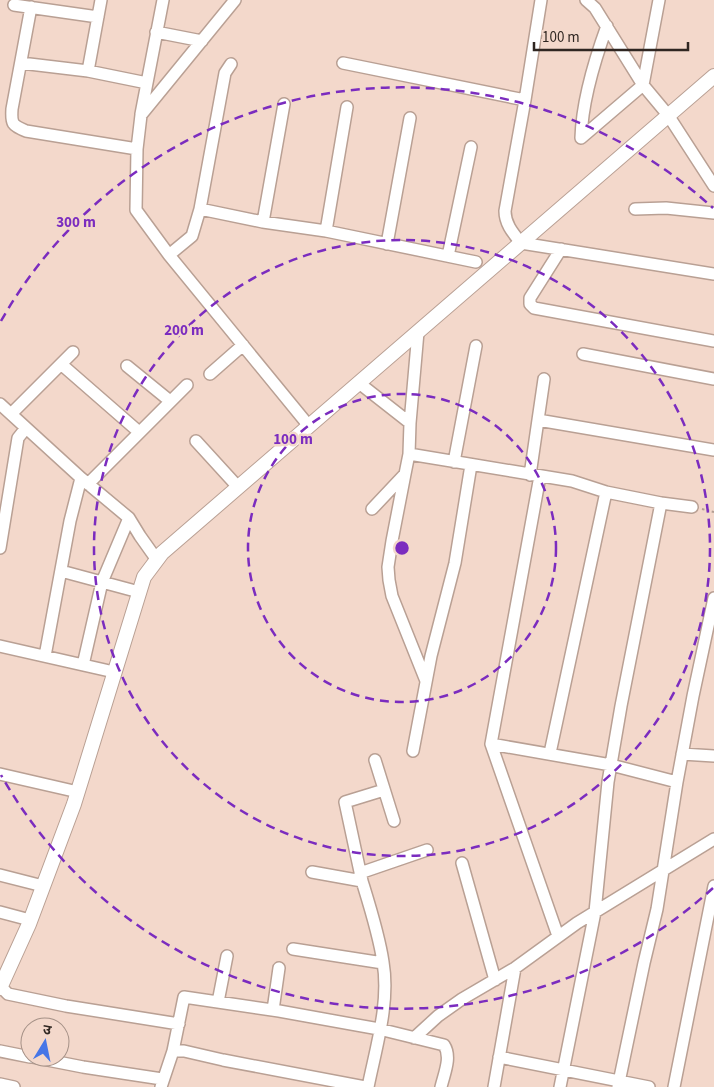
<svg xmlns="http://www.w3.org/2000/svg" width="714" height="1087" font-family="'Source Sans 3','Noto Sans Devanagari',sans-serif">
<rect width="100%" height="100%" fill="#f3d8cb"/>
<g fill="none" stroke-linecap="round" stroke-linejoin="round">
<g stroke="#b9a094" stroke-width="14">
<path id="minor" d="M235,0l-94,115 -4,34 -1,61 33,45 23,-19 8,-27 63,13 63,9 150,31
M541,0l-16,100 -20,111c0,13 8,22 16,32l193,31
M586,0l9,8 48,77 25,30 46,71
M14,5l84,12
M31,7l-19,102c-1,15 0,16 14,22l111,18
M156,32l46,9
M21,63l67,8 59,12
M343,63l182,37
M88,71l13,-71
M141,114l22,-114
M581,138l62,-53 16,-85
M581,138c1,-35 14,-79 26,-112
M200,209l25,-136 6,-9
M635,209l31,-1 48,5
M263,222l21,-118
M326,231l21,-124
M387,244l23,-126
M561,249l-31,49v6l4,4 180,33
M169,255l140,171
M448,256l23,-109
M583,354l131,25
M61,364l78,68
M127,366l43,35
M210,374l33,-29
M359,383l51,40 -1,31 -4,20 -33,35
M0,404l81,74
M11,414l62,-62
M538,420l6,-41
M410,423l8,-91
M196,441l42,46
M409,454l163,27 34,11 55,11 -40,203 -13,76 -13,130 -35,175
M454,462l22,-116
M405,474l-13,67 -4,26 1,13 3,16 34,85
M530,475l8,-55 176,30
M540,476l-49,268 120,21 66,17
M88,484l99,-99
M661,503l31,4
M0,548l18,-110 8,-10
M61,571l78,21
M0,646l114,26
M45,656l25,-135 11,-43 48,40 11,18 17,24
M83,665l19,-83 27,-64
M491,744l67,192
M413,751l18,-95 24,-93 16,-98
M550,753l56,-261
M682,754l32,2
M375,760l19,61
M0,774l78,18
M462,863l33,117
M312,872l50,9c8,26 17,54 21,81 7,41 -7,85 -15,125
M360,873l67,-23
M0,875l43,11
M362,881l-17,-79 39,-12
M0,912l30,8
M293,949l90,14
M1,987l7,7 58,12 113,18
M218,1002l9,-46
M273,1010l6,-42
M414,1038l24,-22 24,-17 53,-31 62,-45 137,-84
M0,1051l30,6
M173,1051l11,-54 95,14 100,18 65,16c8,12 0,29 -3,42
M32,1057l51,10 79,12
M499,1057l150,30
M0,1084l14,3
M161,1087l12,-36h11l39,9 142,27
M494,1087l21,-119
M618,1087l26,-124 13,-54 20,-127 16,-86 21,-98
M674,1087l40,-201"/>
</g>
<g stroke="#b9a094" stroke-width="16">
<path id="tertiary" d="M0,988l29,-64 45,-120 70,-227 18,-24 552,-477"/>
</g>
<path stroke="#b29d93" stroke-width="2" stroke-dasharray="2.5 2.5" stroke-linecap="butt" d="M702,509l12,3"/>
<use href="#minor" stroke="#fff" stroke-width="11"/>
<use href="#tertiary" stroke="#fff" stroke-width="14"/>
</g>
<g fill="none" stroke="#7b2cbf" stroke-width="2.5" stroke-dasharray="9 6">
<circle cx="402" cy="548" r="154"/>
<circle cx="402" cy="548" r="308"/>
<path d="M713 888A461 461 0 0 1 1 775M1 321A461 461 0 0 1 713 208"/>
</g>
<circle cx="402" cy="548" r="8" fill="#7b2cbf" stroke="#f3d8cb" stroke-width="2.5"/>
<g font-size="15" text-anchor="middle" font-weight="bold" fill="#7b2cbf" stroke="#f3d8cb" stroke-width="5" stroke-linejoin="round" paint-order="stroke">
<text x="76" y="227">300 m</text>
<text x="184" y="335">200 m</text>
<text x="293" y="444">100 m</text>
</g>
<g transform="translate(45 1042) rotate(10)"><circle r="24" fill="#f3d8cb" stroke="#a59187"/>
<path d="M0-4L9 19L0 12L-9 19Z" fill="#4676e7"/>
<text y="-8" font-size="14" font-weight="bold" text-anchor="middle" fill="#2f2621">उ</text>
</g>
<path d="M534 42v8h154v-8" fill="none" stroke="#2f2621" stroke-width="2.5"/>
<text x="542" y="42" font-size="15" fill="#2f2621" stroke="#f3d8cb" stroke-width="4" paint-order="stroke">100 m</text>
</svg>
